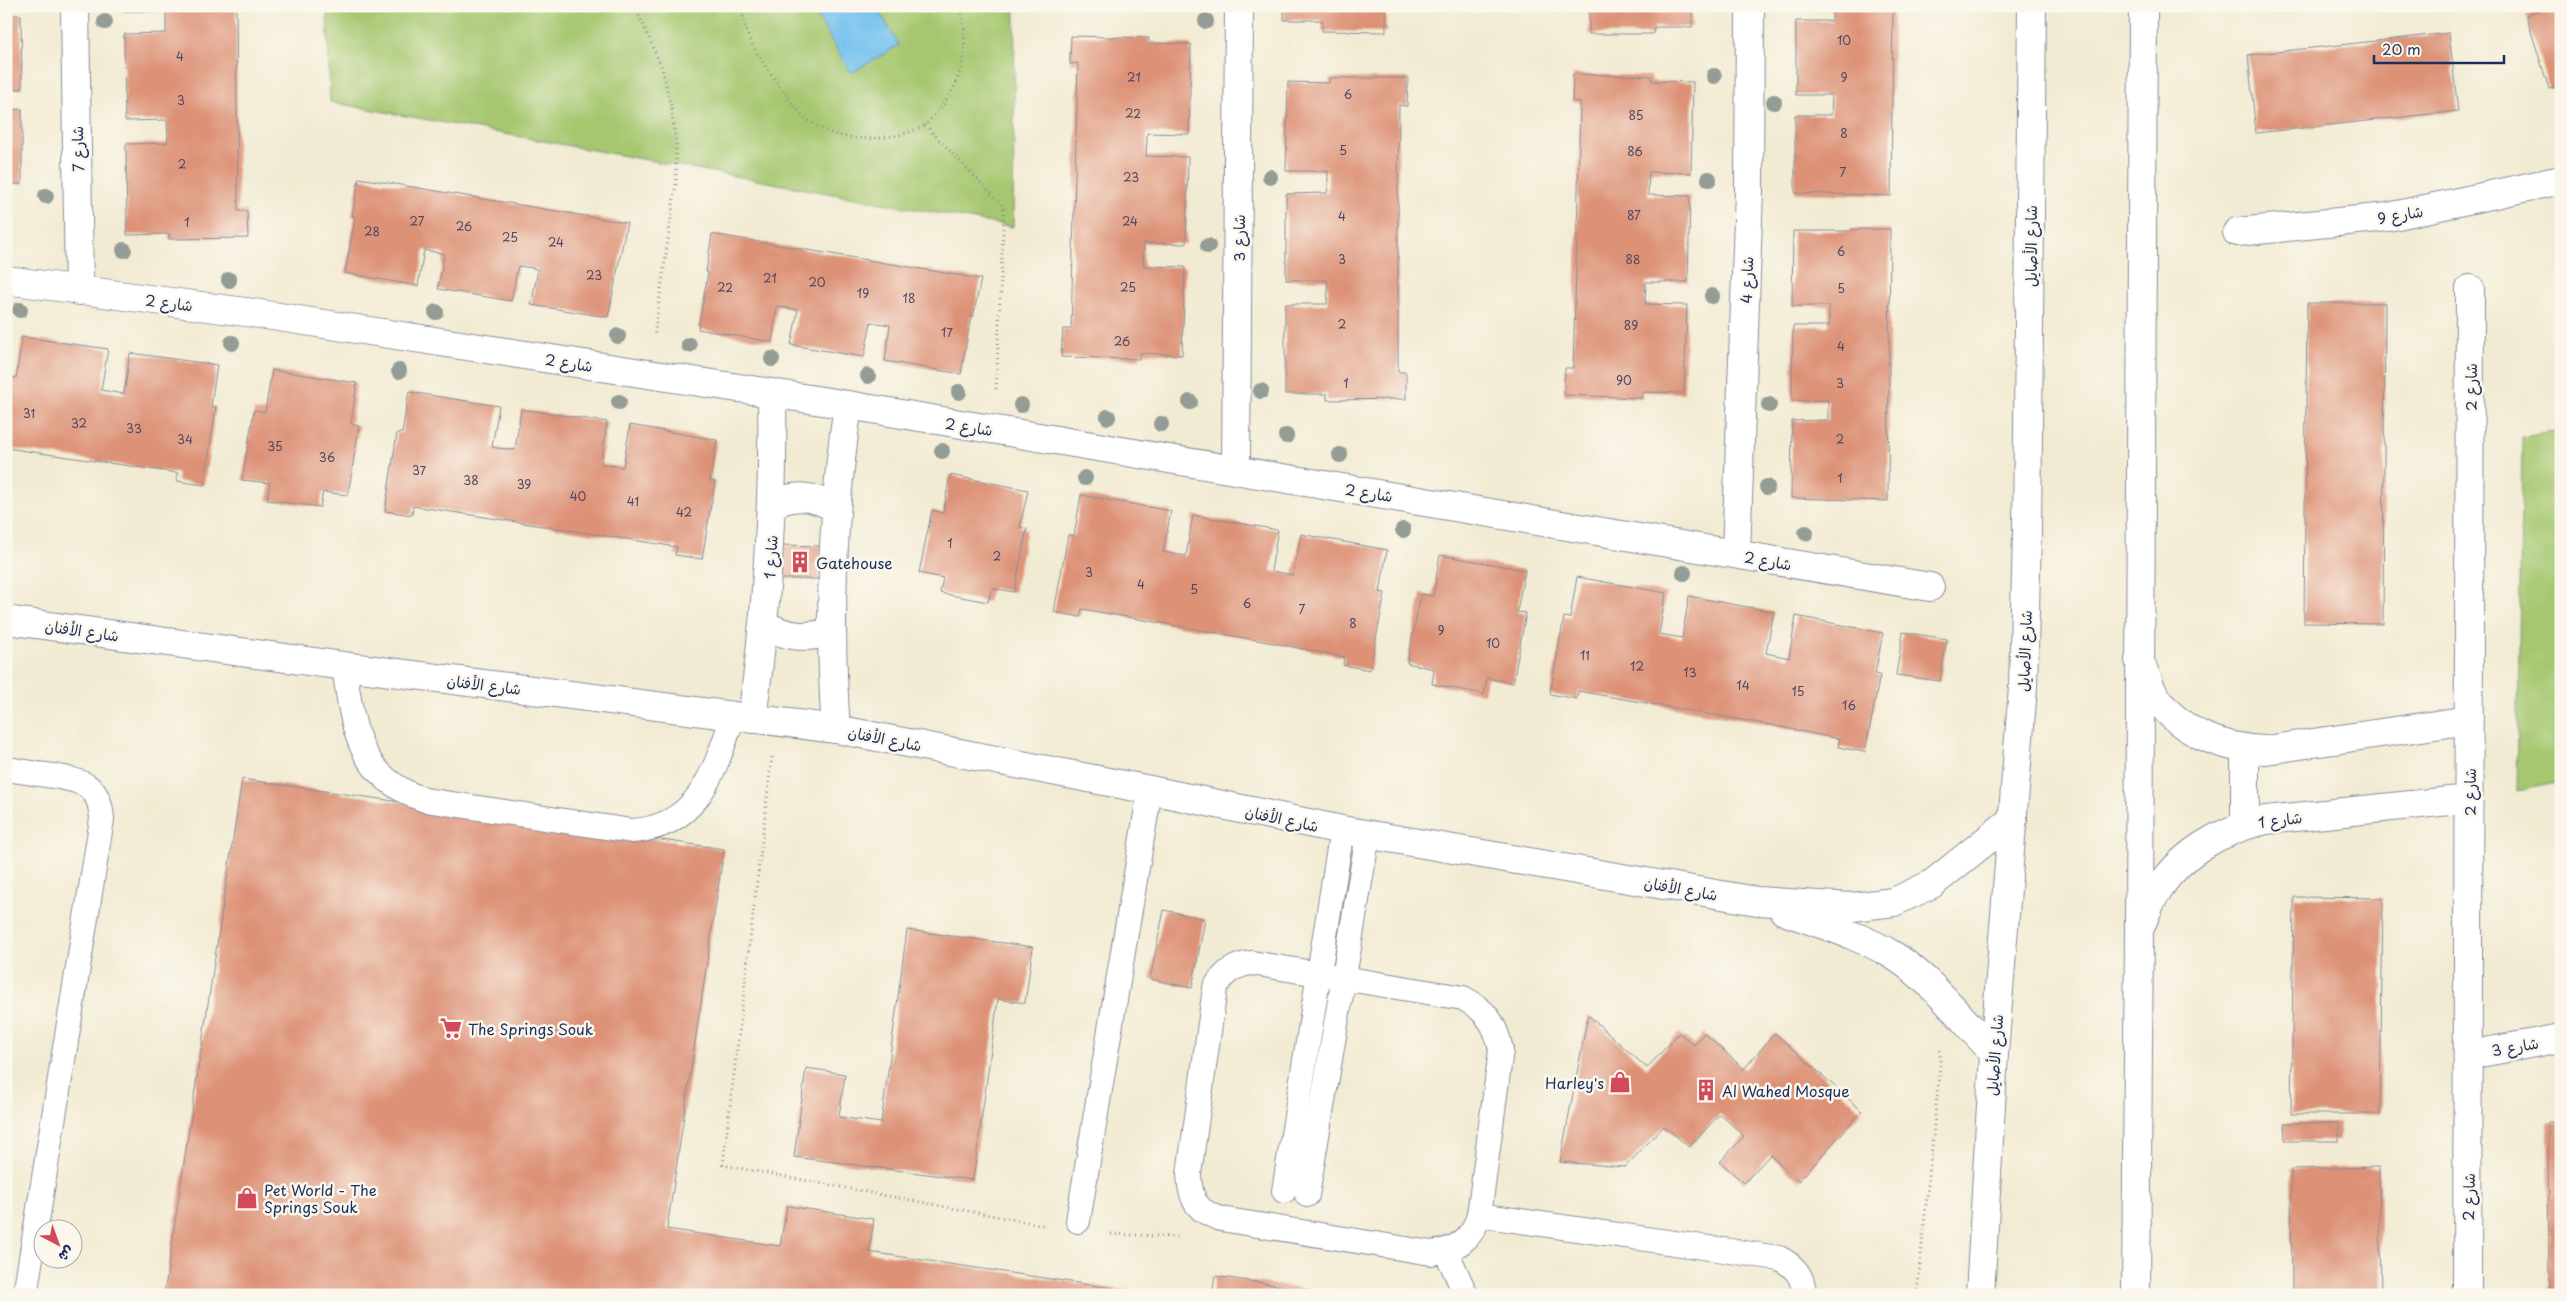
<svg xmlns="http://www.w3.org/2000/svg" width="2567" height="1301" font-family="'Playpen Sans','Playpen Sans Arabic',sans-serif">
<rect width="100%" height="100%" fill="#fbf7ec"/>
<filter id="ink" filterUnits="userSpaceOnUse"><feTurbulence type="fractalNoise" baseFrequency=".02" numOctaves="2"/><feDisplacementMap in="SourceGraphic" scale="10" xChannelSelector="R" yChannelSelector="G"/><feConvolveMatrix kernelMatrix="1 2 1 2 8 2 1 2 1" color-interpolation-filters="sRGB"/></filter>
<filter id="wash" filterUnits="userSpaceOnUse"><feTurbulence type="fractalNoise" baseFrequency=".0096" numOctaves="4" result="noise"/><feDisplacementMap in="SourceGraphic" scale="20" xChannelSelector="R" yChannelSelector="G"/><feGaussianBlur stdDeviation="1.12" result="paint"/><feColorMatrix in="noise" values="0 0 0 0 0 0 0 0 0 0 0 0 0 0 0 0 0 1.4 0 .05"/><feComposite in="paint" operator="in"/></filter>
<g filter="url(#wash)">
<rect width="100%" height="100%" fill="#f2ebd3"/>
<path fill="#a6c76f" stroke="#607b66" d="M327,6h688l-2,221 -683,-125z
M2561,431v351l-44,9 5,-354z"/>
<path fill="#75c1ef" stroke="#4878a6" d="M811,6h65l23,39 -48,28z"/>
<g id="blocks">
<path fill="#dd9277" d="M124,6h112l2,205h9l1,27 -79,1v-5l-42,1 -1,-91 41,-1 1,-5 -1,-18 -42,1 -1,-87 42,-1v-22h-42z
M1284,6h102v26l-64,-1v-11h-38z
M1574,6h118v21h-38l-1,7h-64v-24l-15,-1z
M1832,6h61l-2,190 -96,-3v-78h36l1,-20h-36v-74h36z
M2553,6h8v79l-12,4 -23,-74z
M6,15h15l1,74h-16z
M2449,33l9,78 -202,22 -8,-78z
M1071,36l78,2v5l42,1 -2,90 -42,-1v6l-1,17 42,1 -2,87 -42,-1 -1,17 1,6 41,1 -3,88 -42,-2v6l-79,-2 2,-28h8l2,-77 5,-189 -8,1z
M1573,74l78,2 1,5 41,1 -2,91 -42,-1 -1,23 42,1 -2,86h-42l-1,22 42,1 -3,88 -42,-1v6l-78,-3 1,-27h8l4,-133 3,-133 -8,-1z
M1329,78h79l-1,28 -8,-1 -1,77v190h8v27l-79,1v-6h-42v-90h42l1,-12 -1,-12h-41v-86l41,-1 1,-5v-17h-42l2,-89 41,1z
M22,109v75h-16v-74z
M359,178l268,45 -19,94 -77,-12 7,-35 -5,-2 -15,-2 -7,35 -73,-12 6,-35 -20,-4 -6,36 -73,-13 10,-56 -3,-1z
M1851,229h39l-2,272 -97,-3 1,-77 36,-1v-20l-36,1 1,-75h36v-20h-37l1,-75h58z
M712,234l269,45 -8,38 -2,-1 -10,58 -76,-13 5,-36 -19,-3 -7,35 -73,-12 7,-35 -6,-1 -15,-3 -5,36 -74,-13 10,-56 -2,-1z
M2307,303h78l-2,321 -79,-1z
M22,337l86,12 -7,41 11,2 12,2 6,-41 87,12 -6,41 5,1 -12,78 -27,-4 1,-8 -172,-25v-71l10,1z
M272,370l85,13 -6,41 8,2 -11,69 -25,-3 -3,15 -53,-7 3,-17 -28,-3 12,-70 11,2z
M409,392l90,14 -7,41 5,1 18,2 6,-41 86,13 -6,42 22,3 7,-42 87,15 -7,41h5l-13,78 -27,-4 2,-8 -76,-12 -188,-29 -1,9 -27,-4 12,-78h5z
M950,475l78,15 -8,37 7,2 -13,63 -22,-4 -4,14 -48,-9 3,-15 -24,-5 13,-63 11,3z
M1081,495l90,16 -8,41 5,1 18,3 7,-41 85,15 -7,41 22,4 8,-41 86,16 -7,42 5,1 -15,77 -27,-5 1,-8 -76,-15 -186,-33 -2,8 -26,-5 14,-77 6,1z
M780,545l41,1 -2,33h-40z
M1440,555l85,15 -8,42 9,1 -13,70 -26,-5 -3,16 -52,-10 2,-15 -27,-6 14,-69 12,2z
M1577,577l89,16 -7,41 17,3 6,1 7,-42 85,16 -8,41 23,5 7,-42 87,17 -8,41 5,1 -15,77 -27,-5 2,-8 -75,-15 -187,-33 -1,8 -27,-5 14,-77 6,1z
M1903,632l44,7 -7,42 -44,-6z
M242,779l482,70 -57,380 113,17 7,-40 87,13 -5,33 289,43h-994z
M2294,897l89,1 -3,216h-89z
M1164,910l41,9 -13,69 -42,-9z
M907,930l126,17 -8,56 -27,-4 -25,181 -179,-23 12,-89 39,6 -6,43 42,6z
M1588,1015l59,53 32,-35 15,12 10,-12 40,36 31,-36 87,78 -63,70 -29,-26 -26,28 -24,-21 24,-26 -24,-22 -31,33 -25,-21 -39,41 -65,-5z
M2548,1122h13v168h-12z
M2284,1123h55v18h-54z
M2379,1167l2,128h-89l-1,-126z
M1215,1276l94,14 -1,5h-96z"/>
</g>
</g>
<g filter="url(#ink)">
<use href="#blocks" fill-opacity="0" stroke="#868d98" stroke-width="1"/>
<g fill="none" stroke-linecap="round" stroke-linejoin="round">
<g stroke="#868d98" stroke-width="26">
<path id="service" d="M344,666c9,62 13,111 81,134l207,31c67,-4 82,-60 101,-114
M6,769c16,2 31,5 47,7 29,5 47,8 49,43l-77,476
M1252,963l211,35c23,12 33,26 38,52l-22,165c-7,25 -23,35 -48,38l-210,-34c-25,-8 -31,-19 -32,-45l26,-186c9,-16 20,-23 37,-25z
M1284,1191l58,-361
M1307,1195l61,-360
M1479,1215l300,43c16,8 25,19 25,37
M1078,1221l72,-431
M1446,1251l20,44"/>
</g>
<g stroke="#868d98" stroke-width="30">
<path id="minor" d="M75,6l4,285
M2237,232l151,-15 173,-37
M6,280l247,33 595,92 1082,182
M1236,470l3,-464
M772,504c24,-10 40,-9 63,4
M1736,554l13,-363 1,-185
M764,625c24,12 41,14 67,7
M2139,660c5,10 9,22 14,32 23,40 70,57 113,58l203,-30
M752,719c15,-109 22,-216 20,-325
M836,729c-8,-109 -4,-216 12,-324
M2245,750v74
M2139,930c5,-11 9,-24 16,-35 24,-41 65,-65 111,-75l203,-21
M2469,1055l92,-17
M2467,1295l3,-1006"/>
</g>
<g stroke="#868d98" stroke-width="30">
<path id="tertiary" d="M6,620l338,46 492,63 314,61 192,40 415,71 95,6 42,-5 38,-18 81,-65
M1784,911c35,13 75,24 107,43 40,24 71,66 103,99"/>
</g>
<g stroke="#868d98" stroke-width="30">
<path id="secondary" d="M1980,1295l14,-242 29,-366 4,-154 5,-527
M2136,1295l3,-365 4,-924"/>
</g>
<path stroke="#868d98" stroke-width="3" stroke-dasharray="1 4" stroke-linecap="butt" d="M635,6l27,62 9,38 5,39v39l-22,153
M742,6c1,29 15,49 32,72 12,16 24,37 43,48 18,11 41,14 62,12 16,-2 30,-4 44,-12 6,-3 11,-11 16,-16 25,-30 32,-67 20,-104
M925,125l79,82 -8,185
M772,757l-49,408 320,60
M1111,1234l69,3
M1917,1295l23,-229v-17"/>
<use href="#service" stroke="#fff" stroke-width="24"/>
<use href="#minor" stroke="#fff" stroke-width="28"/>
<use href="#tertiary" stroke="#fff" stroke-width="28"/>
<use href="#secondary" stroke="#fff" stroke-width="28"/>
</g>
<g fill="#939d95">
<circle cx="1206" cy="21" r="8"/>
<circle cx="105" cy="22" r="8"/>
<circle cx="1714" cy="76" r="8"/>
<circle cx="1774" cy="102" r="8"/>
<circle cx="1270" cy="177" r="8"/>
<circle cx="1709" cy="179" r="8"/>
<circle cx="46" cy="196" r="8"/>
<circle cx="1208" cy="246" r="8"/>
<circle cx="124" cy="250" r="8"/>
<circle cx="229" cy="280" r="8"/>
<circle cx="1712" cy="296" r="8"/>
<circle cx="20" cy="310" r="8"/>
<circle cx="436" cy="312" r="8"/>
<circle cx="618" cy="336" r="8"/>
<circle cx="232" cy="343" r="8"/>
<circle cx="689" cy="345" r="8"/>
<circle cx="772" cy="359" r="8"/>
<circle cx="399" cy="371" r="8"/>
<circle cx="868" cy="376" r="8"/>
<circle cx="1261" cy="391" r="8"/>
<circle cx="959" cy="392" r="8"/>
<circle cx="619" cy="402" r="8"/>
<circle cx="1190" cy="402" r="8"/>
<circle cx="1021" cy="405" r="8"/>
<circle cx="1769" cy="405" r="8"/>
<circle cx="1108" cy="417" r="8"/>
<circle cx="1161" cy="424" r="8"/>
<circle cx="1286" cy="436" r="8"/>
<circle cx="942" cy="451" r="8"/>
<circle cx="1340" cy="455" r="8"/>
<circle cx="1085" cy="478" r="8"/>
<circle cx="1767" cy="487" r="8"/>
<circle cx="1403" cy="530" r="8"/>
<circle cx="1806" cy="533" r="8"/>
<circle cx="1684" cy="573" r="8"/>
</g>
</g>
<defs>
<g id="building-bare" transform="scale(1.725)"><path d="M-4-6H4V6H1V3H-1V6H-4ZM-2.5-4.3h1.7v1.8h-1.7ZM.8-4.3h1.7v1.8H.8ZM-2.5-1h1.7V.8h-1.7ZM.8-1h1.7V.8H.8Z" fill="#d1495b" stroke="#fbf7ec" stroke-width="2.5" paint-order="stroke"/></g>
<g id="supermarket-bare" transform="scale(1.725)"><path d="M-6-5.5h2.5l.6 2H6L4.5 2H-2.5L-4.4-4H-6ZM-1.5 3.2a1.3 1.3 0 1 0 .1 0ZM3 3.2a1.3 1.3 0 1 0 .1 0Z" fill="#d1495b" stroke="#fbf7ec" stroke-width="2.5" paint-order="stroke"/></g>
<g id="shop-bare" transform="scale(1.725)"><path d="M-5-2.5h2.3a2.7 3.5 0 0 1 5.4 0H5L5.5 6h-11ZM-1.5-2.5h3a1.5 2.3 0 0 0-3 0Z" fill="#d1495b" stroke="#fbf7ec" stroke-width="2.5" paint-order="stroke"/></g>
</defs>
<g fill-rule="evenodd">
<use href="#building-bare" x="800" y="562"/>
<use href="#supermarket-bare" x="451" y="1028"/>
<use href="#shop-bare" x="1620" y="1082"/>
<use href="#building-bare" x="1706" y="1090"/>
<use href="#shop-bare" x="247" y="1198"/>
</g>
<g text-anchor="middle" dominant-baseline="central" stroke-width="5" stroke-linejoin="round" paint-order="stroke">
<g font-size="12" fill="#4c4864">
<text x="1844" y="40">10</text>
<text x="180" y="56">4</text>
<text x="1134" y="77">21</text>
<text x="1844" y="77">9</text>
<text x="1348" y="94">6</text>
<text x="181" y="100">3</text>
<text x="1133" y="113">22</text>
<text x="1636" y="115">85</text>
<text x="1844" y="133">8</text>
<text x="1343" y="150">5</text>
<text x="1635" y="151">86</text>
<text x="182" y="164">2</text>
<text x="1843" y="172">7</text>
<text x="1131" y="177">23</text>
<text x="1634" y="215">87</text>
<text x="1342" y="216">4</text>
<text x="417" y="221">27</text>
<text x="1130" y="221">24</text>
<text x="187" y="222">1</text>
<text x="464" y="226">26</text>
<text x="372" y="231">28</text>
<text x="510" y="237">25</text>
<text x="556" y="242">24</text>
<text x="1841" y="251">6</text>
<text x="1342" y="259">3</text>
<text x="1633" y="259">88</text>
<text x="594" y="275">23</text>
<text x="770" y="278">21</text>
<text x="817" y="282">20</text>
<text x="725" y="287">22</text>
<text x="1128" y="287">25</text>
<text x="1841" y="288">5</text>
<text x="863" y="293">19</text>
<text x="909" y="298">18</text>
<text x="1342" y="324">2</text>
<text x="1631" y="325">89</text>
<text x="947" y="332">17</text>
<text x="1122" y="341">26</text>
<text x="1841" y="346">4</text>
<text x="1624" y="380">90</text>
<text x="1346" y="383">1</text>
<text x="1840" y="383">3</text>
<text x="29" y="413">31</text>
<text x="79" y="423">32</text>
<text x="134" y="428">33</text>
<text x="185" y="439">34</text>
<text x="1840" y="439">2</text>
<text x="275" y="446">35</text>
<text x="327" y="457">36</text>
<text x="419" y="470">37</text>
<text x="1840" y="478">1</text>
<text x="471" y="480">38</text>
<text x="524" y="484">39</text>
<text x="578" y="496">40</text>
<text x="633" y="501">41</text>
<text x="684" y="512">42</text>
<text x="950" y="543">1</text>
<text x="997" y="556">2</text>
<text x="1089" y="572">3</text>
<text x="1141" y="584">4</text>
<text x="1194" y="589">5</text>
<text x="1247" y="603">6</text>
<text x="1302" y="609">7</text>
<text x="1353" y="623">8</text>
<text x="1441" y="630">9</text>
<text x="1493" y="643">10</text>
<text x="1585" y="655">11</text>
<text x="1637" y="666">12</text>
<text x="1690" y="672">13</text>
<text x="1743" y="685">14</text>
<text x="1798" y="691">15</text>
<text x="1849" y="705">16</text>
</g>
<g font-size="15" fill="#1b2f5e" stroke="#fbf7ec">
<text transform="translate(77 149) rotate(-91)">شارع 7</text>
<text transform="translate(2400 214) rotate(-10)">شارع 9</text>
<text transform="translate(1238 238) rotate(-90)">شارع 3</text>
<text transform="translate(2030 246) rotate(-90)">شارع الأصايل</text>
<text transform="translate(1746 280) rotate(-88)">شارع 4</text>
<text transform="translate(169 302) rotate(7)">شارع 2</text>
<text transform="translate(569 362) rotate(9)">شارع 2</text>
<text transform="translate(2470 387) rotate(-90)">شارع 2</text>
<text transform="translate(969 426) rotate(9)">شارع 2</text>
<text transform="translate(1369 492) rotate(9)">شارع 2</text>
<text transform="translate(770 557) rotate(-87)">شارع 1</text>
<text transform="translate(1768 560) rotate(10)">شارع 2</text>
<text transform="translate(82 630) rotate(8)">شارع الأفنان</text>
<text transform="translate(2024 651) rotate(-88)">شارع الأصايل</text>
<text transform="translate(484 684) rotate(7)">شارع الأفنان</text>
<text transform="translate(885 738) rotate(11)">شارع الأفنان</text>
<text transform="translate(2469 792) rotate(-90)">شارع 2</text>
<text transform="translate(1282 818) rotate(12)">شارع الأفنان</text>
<text transform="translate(2280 819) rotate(-7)">شارع 1</text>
<text transform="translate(1681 888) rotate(10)">شارع الأفنان</text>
<text transform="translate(2515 1046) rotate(-10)">شارع 3</text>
<text transform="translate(1994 1055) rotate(-86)">شارع الأصايل</text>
<text transform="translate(2468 1197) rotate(-89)">شارع 2</text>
</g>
<g font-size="15" fill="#1b2f5e" stroke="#fbf7ec" text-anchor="start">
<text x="816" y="562">Gatehouse</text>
<text x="468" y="1028">The Springs Souk</text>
<text x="1604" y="1082" text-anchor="end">Harley's</text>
<text x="1722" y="1090">Al Wahed Mosque</text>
<text x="264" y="1189">Pet World - The<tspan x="264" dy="17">Springs Souk</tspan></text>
</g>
</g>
<rect width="2567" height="1301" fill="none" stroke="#fbf7ec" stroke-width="25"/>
<g transform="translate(58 1244) rotate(139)"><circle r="24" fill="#fbf7ec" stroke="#a1a7b3"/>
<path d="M0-4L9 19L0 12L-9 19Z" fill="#d1495b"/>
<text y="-8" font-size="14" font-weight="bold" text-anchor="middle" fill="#1b2f5e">ش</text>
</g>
<path d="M2374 55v8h130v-8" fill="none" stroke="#1b2f5e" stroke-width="2.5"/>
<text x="2382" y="55" font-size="15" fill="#1b2f5e" stroke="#fbf7ec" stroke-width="4" paint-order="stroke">20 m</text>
</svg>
